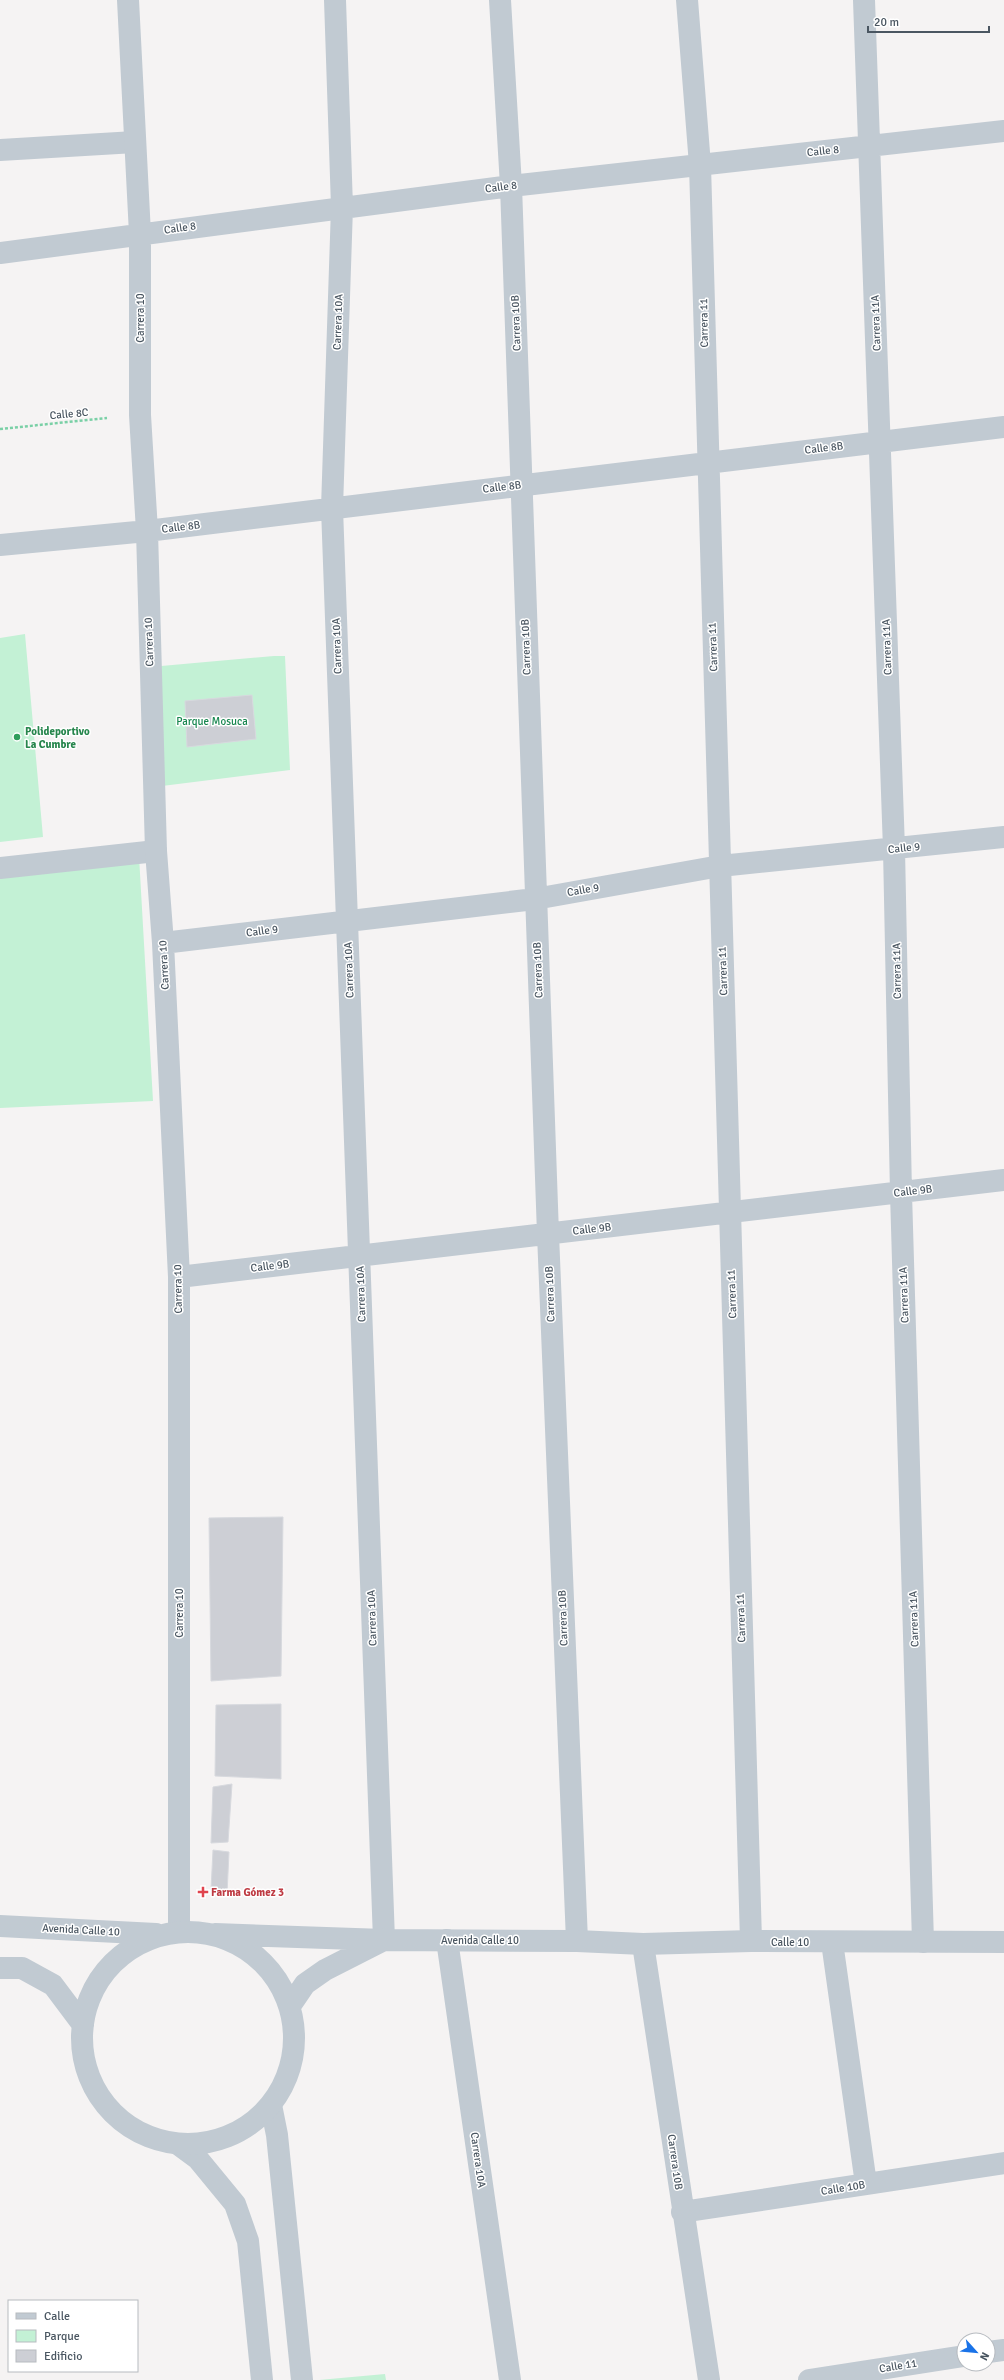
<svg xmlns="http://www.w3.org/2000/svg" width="1004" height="2380" font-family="Signika,sans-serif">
<rect width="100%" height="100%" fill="#f5f3f3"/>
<path fill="#c3f1d5" d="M25,634l18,203 -43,5v-204z
M274,656h11l5,114 -136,17 -4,-120z
M139,856l14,245 -153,7v-234z
M385,2374l1,6h-67z"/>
<path fill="#cdcfd5" stroke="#d7d9de" d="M252,695l4,44 -69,8 -2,-46z
M283,1517l-2,159 -70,5 -2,-163z
M281,1704v75l-66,-3 1,-71z
M232,1784l-4,58 -17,1 2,-56z
M213,1850l16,2 -2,42 -16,-4z"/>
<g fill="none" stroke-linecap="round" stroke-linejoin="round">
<path stroke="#7ad0a6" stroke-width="2.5" stroke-dasharray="3 2" stroke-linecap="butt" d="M0,429l107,-11"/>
<path stroke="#c1cad2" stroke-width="22" d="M0,150l135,-8
M0,868l156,-17"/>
<path stroke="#c1cad2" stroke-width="22" d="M128,0l12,234v181l7,116 9,320 7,92 16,334v654
M335,0l7,207 -10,301 52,1432
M500,0l11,186 37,1048 29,707
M687,0l13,165 51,1776
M864,0l30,849 7,344 22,749
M0,253l511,-67 493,-55
M0,545l147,-14 857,-104
M163,943l372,-44 185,-33 284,-29
M179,1277l825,-97
M447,1940l63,440
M832,1942l34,242
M643,1944l66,436
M271,2105l6,30 25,245
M179,2145l19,14 37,45 13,37 14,139
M682,2212l322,-49
M988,2352l16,-2
M809,2380l155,-24"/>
<path stroke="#c1cad2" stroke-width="22" d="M0,1926l156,8
M82 2038a106 106 0 1 1 212 0a106 106 0 1 1-212 0Z
M215,1934l169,6 193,1 66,3 108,-3 253,1
M0,1968h22l31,17 30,40
M290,2006l15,-22 20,-14 57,-29"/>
</g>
<circle fill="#2e9e5b" stroke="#fff" stroke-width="1.5" cx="17" cy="737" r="4"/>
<path fill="#e0444e" stroke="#fff" stroke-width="1.5" d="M201 1886h4v4h4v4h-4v4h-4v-4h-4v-4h4z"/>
<g text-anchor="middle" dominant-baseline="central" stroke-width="3" stroke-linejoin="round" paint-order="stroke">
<g font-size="11" fill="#4a5661" stroke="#fff">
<text transform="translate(823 151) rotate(-6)">Calle 8</text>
<text transform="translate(501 187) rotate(-7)">Calle 8</text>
<text transform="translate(180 228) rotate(-8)">Calle 8</text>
<text transform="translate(140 318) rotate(-90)">Carrera 10</text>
<text transform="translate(338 322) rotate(-88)">Carrera 10A</text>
<text transform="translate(516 323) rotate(-92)">Carrera 10B</text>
<text transform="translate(704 323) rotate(-91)">Carrera 11</text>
<text transform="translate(876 323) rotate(-92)">Carrera 11A</text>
<text transform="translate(69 414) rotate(-5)">Calle 8C</text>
<text transform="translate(824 448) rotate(-7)">Calle 8B</text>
<text transform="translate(502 487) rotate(-7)">Calle 8B</text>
<text transform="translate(181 527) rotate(-7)">Calle 8B</text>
<text transform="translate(149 642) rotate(-92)">Carrera 10</text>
<text transform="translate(337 646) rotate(-92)">Carrera 10A</text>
<text transform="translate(526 647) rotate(-92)">Carrera 10B</text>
<text transform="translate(713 647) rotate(-92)">Carrera 11</text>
<text transform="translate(887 647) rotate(-92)">Carrera 11A</text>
<text transform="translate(904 848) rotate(-6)">Calle 9</text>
<text transform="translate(583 890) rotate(-10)">Calle 9</text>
<text transform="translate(262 931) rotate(-7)">Calle 9</text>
<text transform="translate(164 965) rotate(-93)">Carrera 10</text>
<text transform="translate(349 970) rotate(-92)">Carrera 10A</text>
<text transform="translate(538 970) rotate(-92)">Carrera 10B</text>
<text transform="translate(723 971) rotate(-92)">Carrera 11</text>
<text transform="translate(897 971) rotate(-91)">Carrera 11A</text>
<text transform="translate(913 1191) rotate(-7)">Calle 9B</text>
<text transform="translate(592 1229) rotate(-7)">Calle 9B</text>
<text transform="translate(270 1266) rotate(-7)">Calle 9B</text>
<text transform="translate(178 1289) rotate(-91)">Carrera 10</text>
<text transform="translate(361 1294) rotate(-92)">Carrera 10A</text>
<text transform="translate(550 1294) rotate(-92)">Carrera 10B</text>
<text transform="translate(732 1294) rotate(-92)">Carrera 11</text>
<text transform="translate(904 1295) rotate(-92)">Carrera 11A</text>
<text transform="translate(179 1613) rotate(-90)">Carrera 10</text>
<text transform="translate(372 1618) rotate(-92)">Carrera 10A</text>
<text transform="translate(563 1618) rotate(-92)">Carrera 10B</text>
<text transform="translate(741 1618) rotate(-92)">Carrera 11</text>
<text transform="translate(914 1619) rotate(-92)">Carrera 11A</text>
<text transform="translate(81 1930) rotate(3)">Avenida Calle 10</text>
<text x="480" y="1940">Avenida Calle 10</text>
<text x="790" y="1942">Calle 10</text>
<text transform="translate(478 2160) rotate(82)">Carrera 10A</text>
<text transform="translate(675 2162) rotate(82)">Carrera 10B</text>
<text transform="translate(843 2188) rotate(-9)">Calle 10B</text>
<text transform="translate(898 2366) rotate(-9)">Calle 11</text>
</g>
<g font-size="11" fill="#17864f" stroke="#fff">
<text x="212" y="721">Parque Mosuca</text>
</g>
<g font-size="11" font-weight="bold" fill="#27864d" stroke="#fff" text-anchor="start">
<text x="25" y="731">Polideportivo<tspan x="25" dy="13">La Cumbre</tspan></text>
</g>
<g font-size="11" font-weight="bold" fill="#be3a42" stroke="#fff" text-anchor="start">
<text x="211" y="1892">Farma Gómez 3</text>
</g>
</g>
<rect x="8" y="2300" width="130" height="72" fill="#ffffff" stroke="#b7bbc0"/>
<rect x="16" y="2313" width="20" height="6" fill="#c1cad2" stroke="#b7bbc0"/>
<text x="44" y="2320" font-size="12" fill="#4a5661">Calle</text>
<rect x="16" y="2330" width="20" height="12" fill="#c3f1d5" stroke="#b7bbc0"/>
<text x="44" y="2340" font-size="12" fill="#4a5661">Parque</text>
<rect x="16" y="2350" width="20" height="12" fill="#cdcfd5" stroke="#b7bbc0"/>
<text x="44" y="2360" font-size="12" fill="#4a5661">Edificio</text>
<g transform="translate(976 2352) rotate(117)"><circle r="19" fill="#ffffff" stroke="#b7bbc0"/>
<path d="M0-3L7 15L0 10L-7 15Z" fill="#1a73e8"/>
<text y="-6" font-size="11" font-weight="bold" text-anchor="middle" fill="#4a5661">N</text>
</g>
<path d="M868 26v6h121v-6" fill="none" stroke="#4a5661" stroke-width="2"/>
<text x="874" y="26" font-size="12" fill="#4a5661" stroke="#ffffff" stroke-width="3" paint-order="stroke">20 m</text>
</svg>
